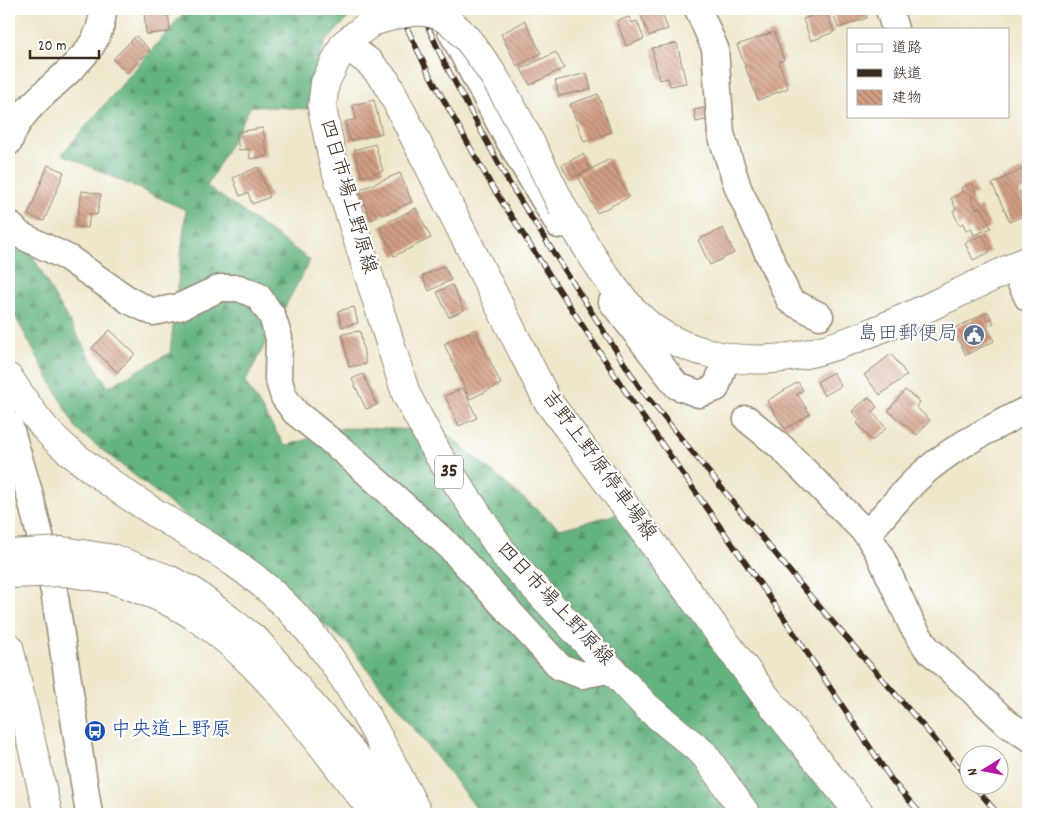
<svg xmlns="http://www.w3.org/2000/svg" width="1037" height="823" font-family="Dekko,'Klee One',sans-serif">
<defs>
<pattern id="forest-firs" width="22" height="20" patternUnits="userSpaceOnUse" patternTransform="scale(1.25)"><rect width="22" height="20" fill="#63b37f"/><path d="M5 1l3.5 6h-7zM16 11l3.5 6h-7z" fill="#539267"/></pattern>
<pattern id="building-back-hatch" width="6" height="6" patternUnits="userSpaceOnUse" patternTransform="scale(1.25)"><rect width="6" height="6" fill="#d19e85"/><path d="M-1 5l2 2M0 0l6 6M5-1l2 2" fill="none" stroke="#ab816c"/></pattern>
</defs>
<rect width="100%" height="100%" fill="#fff"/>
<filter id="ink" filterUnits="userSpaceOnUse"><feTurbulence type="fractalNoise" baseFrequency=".02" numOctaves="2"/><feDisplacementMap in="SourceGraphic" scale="10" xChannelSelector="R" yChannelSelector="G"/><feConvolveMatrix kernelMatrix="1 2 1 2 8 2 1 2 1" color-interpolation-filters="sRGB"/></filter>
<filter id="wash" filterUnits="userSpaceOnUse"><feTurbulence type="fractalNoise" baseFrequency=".0096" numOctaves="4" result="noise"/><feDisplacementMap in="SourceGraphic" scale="20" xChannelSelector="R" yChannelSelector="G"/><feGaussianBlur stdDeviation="1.12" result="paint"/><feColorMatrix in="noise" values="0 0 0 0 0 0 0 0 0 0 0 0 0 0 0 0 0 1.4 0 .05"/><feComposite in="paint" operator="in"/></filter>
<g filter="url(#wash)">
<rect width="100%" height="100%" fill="#eee7cb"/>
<path fill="url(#forest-firs)" stroke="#4f6e4e" d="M187,9h169l-30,33 -14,36 -4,31 -57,-3 -44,80 103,74 -65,122 40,64 58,-18 99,2 118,99 69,-18 231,303h-379l-135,-172 -269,-212 -68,-125v-93l48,89 51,86 62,-34 16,-143 -124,-56z"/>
<g id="blocks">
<path fill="url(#building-back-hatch)" d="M144,9h24l2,23 -24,2z
M650,9h4l3,7 5,-2 6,15 -19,7 -9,-23z
M667,9h17l-14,6z
M832,9h32l3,9 -29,10z
M826,11l8,21 -23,9 -8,-22z
M629,17l3,6 5,-2 7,18 -18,7 -9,-25z
M525,21l16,32 -24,13 -16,-32z
M774,32l10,28 -5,2 9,26 -30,12 -21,-55z
M136,36l14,14 -23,23 -14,-14z
M677,43l9,40 -16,3 -2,-8 -9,2 -7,-32z
M556,52l8,16 -34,17 -9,-16z
M587,73l4,16 -32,7 -4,-15z
M598,94l13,38 -27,10 -14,-38z
M374,100l8,33 -32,8 -5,-19 11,-3 -3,-14z
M713,106l2,12 -19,4 -2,-12z
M263,128l4,28 -17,3 -1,-10 -10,1 -3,-18z
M375,144l8,27 -21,6 -8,-27z
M583,154l7,15 -21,10 -7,-14z
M610,159l19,38 -32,16 -19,-37z
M48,165l16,7 -20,49 -16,-6z
M258,167l12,30 -18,7 -4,-11 -8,3 -7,-18z
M1023,169l5,12v7l-9,4 9,21 -18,9 -18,-38z
M400,173l12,29 -41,18 -12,-30z
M972,183l5,11 -6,3 5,12 5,-2 10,21 -17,7 -3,-7 -5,3 -3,-8 -4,2 -6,-14 3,-2 -5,-11 12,-6 -2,-4z
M82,191l19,3 -4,21 -7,-2 -2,15 -12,-2z
M416,208l15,30 -37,18 -14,-30z
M723,228l11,25 -24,12 -12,-25z
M982,235l8,17 -17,8 -8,-17z
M444,266l7,14 -22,11 -7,-15z
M452,285l12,25 -15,7 -12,-25z
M354,307l4,16 -16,4 -4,-16z
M988,312l6,11 -7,3 7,15 -28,14 -13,-26z
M475,329l26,55 -31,15 -26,-55z
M110,330l25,24 -18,18 -25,-24z
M360,331l6,33 -17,3 -7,-33z
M891,354l16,21 -27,20 -16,-20z
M833,372l8,14 -17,10 -7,-14z
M363,374l14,31 -11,4 -14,-30z
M798,382l5,8 -6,4 13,20 -25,15 -18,-28z
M463,388l14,30 -18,8 -14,-30z
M905,390l15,12 -4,5 14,13 -13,15 -29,-24z
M869,397l8,10 -5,5 14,16 -14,13 -15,-18 3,-3 -8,-9z"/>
</g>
</g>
<g filter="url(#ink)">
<use href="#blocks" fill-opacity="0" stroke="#948874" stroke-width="1"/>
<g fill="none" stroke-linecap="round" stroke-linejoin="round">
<g stroke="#948874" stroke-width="29">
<path id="minor" d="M698,9l17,39 6,86 17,54 52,113 30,15
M889,9l6,20
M451,31l56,106 52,88
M9,142c16,-53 93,-74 94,-133
M9,224l11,11 48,23 62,43 23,11 26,-5 41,-19h19l19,8 14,20 7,22 -1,40 6,19 11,15 47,38 106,95 112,122 22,8 31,-6
M1013,267l15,31
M612,302l65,84 22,8 17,-6 10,-29
M747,419l34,28 86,87 12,19 33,72 14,22 82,77 20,13
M9,424l20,68 25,99 35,223
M867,534c17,-18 33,-39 51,-56 32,-30 72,-49 110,-69"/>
</g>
<g stroke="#948874" stroke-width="30">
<path id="major" d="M372,22l-28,22 -19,39 -3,25 11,53 73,233 33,62 67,101 141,150 57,47 42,60
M344,44l25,18 17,19 161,319 216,293 97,121
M563,208c24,39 46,80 79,111 18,17 40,27 63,33 79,24 153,-13 224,-45 33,-16 66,-31 99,-47"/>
</g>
<g stroke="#948874" stroke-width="30">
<path id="highway" d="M9,378c11,16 22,34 35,49 17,20 40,36 61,52 59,45 130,74 182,128 58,58 94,135 131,207
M114,559l54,20 24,12 65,50 148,173
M111,579c29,10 60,21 86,39 72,48 125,130 178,196
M9,647l39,167"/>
</g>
<use href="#minor" stroke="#fff" stroke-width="26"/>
<use href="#major" stroke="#fff" stroke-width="28"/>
<use href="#highway" stroke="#fff" stroke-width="28"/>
<g stroke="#3b2a1e" stroke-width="5.5">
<path id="rail" d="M398,9l30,63 65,116 136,209 153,218 111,167 28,32
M420,9l24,53 64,119 132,207 165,202 165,190
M974,786l24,28"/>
</g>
<use href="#rail" stroke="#fff" stroke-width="4" stroke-dasharray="11" stroke-linecap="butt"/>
<g stroke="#948874" stroke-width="30" stroke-linecap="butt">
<path id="major-bridge" d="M372,22c22,-7 48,-16 70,-5 43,22 98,146 121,191"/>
</g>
<g stroke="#948874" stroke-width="30" stroke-linecap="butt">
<path id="highway-bridge" d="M9,554l54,-3 51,8
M9,574l55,-2 47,7"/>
</g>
<use href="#major-bridge" stroke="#fff" stroke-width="28"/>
<use href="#highway-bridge" stroke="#fff" stroke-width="28"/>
</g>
</g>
<defs>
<g id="civic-disc" transform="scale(1.125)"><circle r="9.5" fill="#5c6f8a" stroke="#fff"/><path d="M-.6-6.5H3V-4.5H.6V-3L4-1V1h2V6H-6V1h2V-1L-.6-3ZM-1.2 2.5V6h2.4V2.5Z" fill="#fff"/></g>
<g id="bus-disc" transform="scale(1.125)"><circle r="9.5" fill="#1a4fb4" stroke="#fff"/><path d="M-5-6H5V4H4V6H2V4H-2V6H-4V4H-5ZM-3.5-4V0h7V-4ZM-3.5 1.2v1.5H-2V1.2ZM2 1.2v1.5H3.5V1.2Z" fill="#fff"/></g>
</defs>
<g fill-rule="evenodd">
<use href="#civic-disc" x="974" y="335"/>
<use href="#bus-disc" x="95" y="731"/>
</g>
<g text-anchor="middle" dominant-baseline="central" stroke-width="4.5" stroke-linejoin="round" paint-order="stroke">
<rect fill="#fff" stroke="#766a62" stroke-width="1" x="435" y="455.5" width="28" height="33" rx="4"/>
<g font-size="19" font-weight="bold" fill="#3b2a1e">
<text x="449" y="472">35</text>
</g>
<g font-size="20" fill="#3b2a1e" stroke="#fff">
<text transform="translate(347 197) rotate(74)">四日市場上野原線</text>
<text transform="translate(598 466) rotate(54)">吉野上野原停車場線</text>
<text transform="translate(554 605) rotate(47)">四日市場上野原線</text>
</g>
<g font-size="20" fill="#4e5e75" stroke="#fff" text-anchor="end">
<text x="958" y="335">島田郵便局</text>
</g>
<g font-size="20" fill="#164399" stroke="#fff" text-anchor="start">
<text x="111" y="731">中央道上野原</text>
</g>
</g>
<rect width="1037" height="823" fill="none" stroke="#fff" stroke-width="30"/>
<rect x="847" y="28" width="162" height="90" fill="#ffffff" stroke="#b1aaa5"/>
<rect x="857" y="44" width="25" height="8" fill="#ffffff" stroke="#b1aaa5"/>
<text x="892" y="52" font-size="15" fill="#3b2a1e">道路</text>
<rect x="857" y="69" width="25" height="8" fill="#3b2a1e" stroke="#b1aaa5"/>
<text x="892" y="78" font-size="15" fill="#3b2a1e">鉄道</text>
<rect x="857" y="90" width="25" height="15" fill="url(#building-back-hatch)" stroke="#b1aaa5"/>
<text x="892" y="102" font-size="15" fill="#3b2a1e">建物</text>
<g transform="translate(984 770) rotate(260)"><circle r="24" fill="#ffffff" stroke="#b1aaa5"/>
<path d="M0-4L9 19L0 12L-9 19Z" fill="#b5179e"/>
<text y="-8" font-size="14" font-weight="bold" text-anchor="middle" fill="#3b2a1e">N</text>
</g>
<path d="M30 50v8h69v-8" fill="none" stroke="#3b2a1e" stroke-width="2.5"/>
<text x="38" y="50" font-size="15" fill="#3b2a1e" stroke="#ffffff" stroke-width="4" paint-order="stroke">20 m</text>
</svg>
